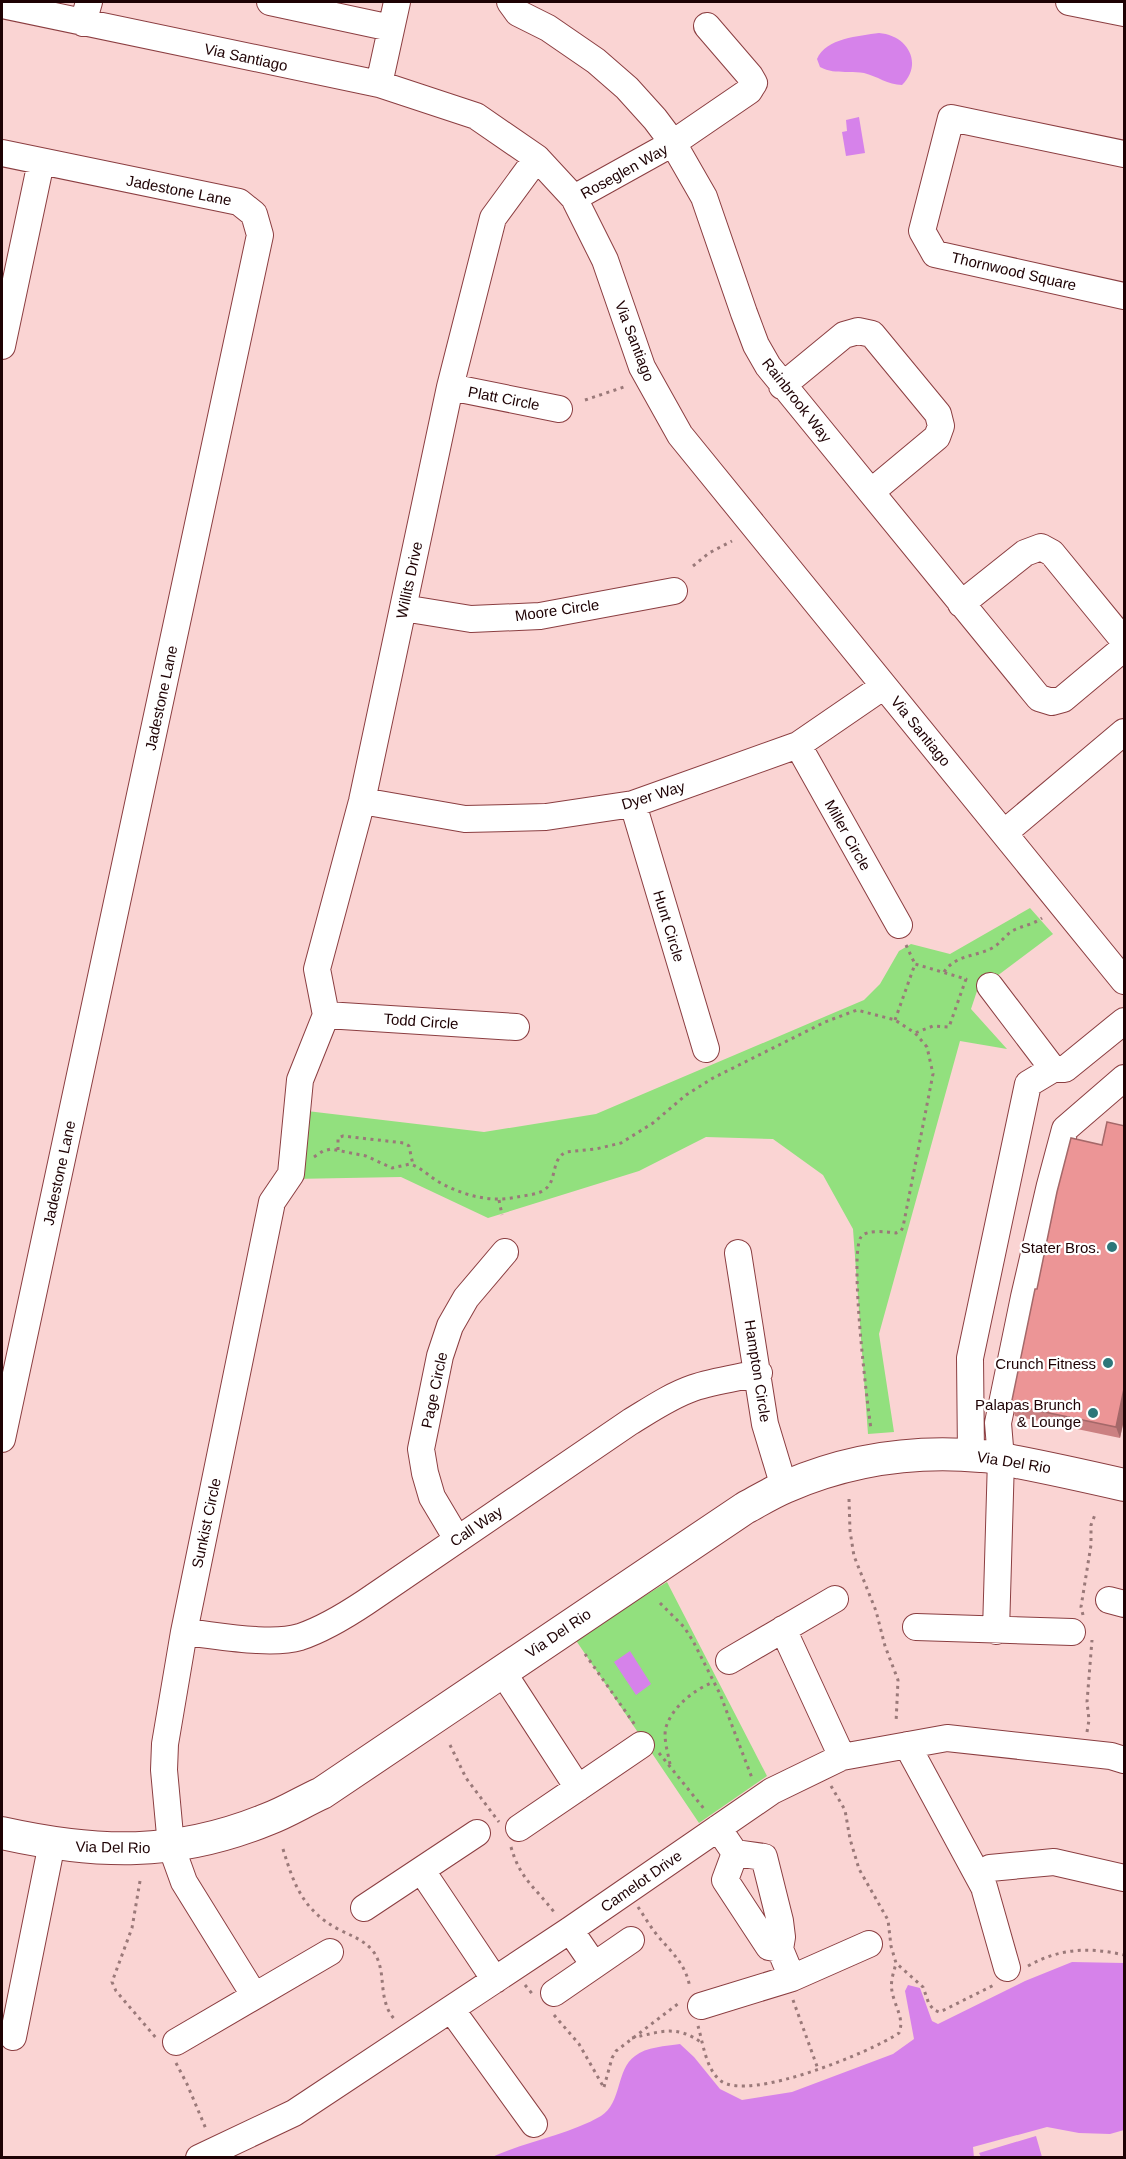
<svg xmlns="http://www.w3.org/2000/svg" width="1126" height="2159" font-family="Helvetica,sans-serif">
<rect width="100%" height="100%" fill="#fad4d3"/>
<path fill="#92e07e" d="M1030,908l23,26 -76,57 -6,18 36,40 -47,-8 -81,293 15,98 -26,2 -15,-205 -30,-54 -50,-36 -67,-2 -67,34 -151,47 -87,-41 -109,2 15,-68 177,21 112,-18 268,-114 16,-16 19,-33 12,-7 39,10z
M667,1582l100,194 -68,47 -124,-184z"/>
<path fill="#d682ea" d="M879,33c28,2 45,30 23,52 -14,0 -25,-9 -38,-12 -15,-3 -29,2 -44,-6l-3,-8c9,-21 42,-23 62,-26z
M859,117l6,36 -19,3 -4,-24 5,-1 -1,-11z
M630,1651l21,33 -15,11 -22,-33z
M1072,1962l52,1v167l-14,4 -31,-1 -32,-6 -74,20 1,11 -482,-1c35,-16 76,-22 109,-41 21,-13 15,-47 34,-60 11,-9 31,-10 45,-12l14,13 26,32 22,11 50,-8 101,-38 21,-15 -9,-48 3,-6 12,3 12,33 6,3 87,-43z
M1036,2136l6,21h-61l-2,-4z"/>
<g fill="none" stroke-linecap="round" stroke-linejoin="round">
<g stroke="#8b3e41" stroke-width="28">
<path id="minor" d="M270,2l121,26
M510,2l8,11 30,15 48,33 31,27 28,31 18,24 31,54 40,116 12,32 12,21 271,332 13,4 11,-3 61,-51
M1069,2l55,11
M2,5l377,79 97,32 61,42 37,40 31,62 37,107 38,68 444,546
M83,23l6,-21
M379,84l18,-82
M2,153l237,49 15,12 6,21 -258,1204
M1124,154l-173,-36 -29,113 13,23 189,42
M574,198l99,-55 76,-52 5,-8 -4,-7 -43,-50
M2,346l39,-184
M782,386l62,-51 14,-4 14,3 66,80 3,12 -4,11 -66,55
M450,387l109,22
M961,604l64,-51 16,-6 11,6 72,88
M403,608l68,11 69,-3 134,-25
M798,745l101,180
M362,801l103,18 81,-2 87,-13 165,-59 86,-59
M633,804l73,245
M1004,833l120,-101
M326,1015l-9,-46 45,-168 88,-414 43,-169 44,-60
M326,1015l190,12
M1053,1069h12l59,-48
M738,1253l27,171 19,63
M971,1455l-1,-97 58,-274 25,-15 -63,-83
M457,1539l-25,-42 -7,-24 -4,-24 19,-93 10,-30 16,-28 39,-46
M1109,1600l15,4
M916,1627l156,5
M783,1629l59,128
M996,1631l5,-172 -3,-36 26,-126 26,-112 15,-56 59,-51
M184,1632c32,3 86,14 116,5 24,-8 45,-21 66,-35l264,-180c20,-12 40,-26 63,-34 21,-7 44,-10 66,-15
M729,1661l106,-62
M502,1671l76,117
M907,1745l77,142 23,81
M519,1828l122,-83
M718,1828l17,25 29,4 16,64 2,16 -2,12 12,29
M735,1853l-10,27 44,67 11,2
M990,1868l64,-6 70,16
M422,1871l73,109
M364,1908l113,-75
M570,1930l24,35
M554,1993l77,-53
M254,1995l-70,-113 -13,-36 -7,-76 1,-26 19,-112 88,-430 19,-28 9,-94 26,-65
M701,2006l91,-28 77,-34
M451,2009l83,115
M13,2037l39,-194
M176,2042l154,-90
M199,2158l95,-45 276,-183 202,-139 70,-34 105,-19 164,18 13,4"/>
</g>
<g stroke="#8b3e41" stroke-width="34">
<path id="major" d="M2,1833c95,21 174,24 266,-14 19,-7 36,-18 54,-26l423,-285c13,-7 26,-15 40,-21 62,-27 129,-37 196,-31 12,0 25,4 36,6 36,7 72,15 107,23"/>
</g>
<path stroke="#9a7979" stroke-width="3" stroke-dasharray="3 4.5" stroke-linecap="butt" d="M585,400l39,-13
M693,566l16,-13 23,-12
M906,945l9,19
M944,972c12,-18 33,-15 50,-25 6,-4 11,-11 18,-16 9,-5 20,-6 30,-13
M895,1020l20,-56 51,15 -17,48 -16,-1 -18,7
M338,1150v-12l5,-2 61,7 5,3 4,19
M314,1157l9,-6 8,-2 35,7 26,12 18,-4c10,3 18,11 27,17 25,14 52,22 80,16 9,-2 20,-2 27,-7 14,-9 6,-30 22,-38l30,-3 25,-6 32,-20 33,-28 27,-17 112,-56 32,-12 38,10 20,13 12,14 6,27 -30,153 -2,4 -5,2c-8,-1 -30,-4 -35,4 -12,17 6,165 10,192
M499,1200l3,15
M849,1499l1,32 4,25 22,55 9,35 13,34 -2,43
M660,1603l24,24 9,14 27,53 32,84
M1083,1615l-2,-8 10,-62v-20l5,-13
M585,1654l50,71
M1087,1732l2,-12 -2,-18 5,-62
M450,1745l16,33 33,44
M659,1753l46,57
M670,1764c-2,-11 -7,-26 -4,-37 7,-21 28,-37 47,-45
M831,1786l14,24 5,29 9,30 29,51 3,26 5,17 27,24 6,17 5,6 5,2 5,-2 52,-26
M511,1847c9,32 24,40 43,65
M283,1849c11,36 20,61 55,80 13,7 25,10 35,22 12,17 7,34 13,53 1,5 5,11 9,16
M140,1881l-8,47 -20,54 4,9 41,48
M638,1907c6,9 12,19 19,28 15,18 29,29 33,53
M1028,1966c32,-18 62,-19 96,-11
M525,1985l9,11
M793,2000l25,69
M554,2015l25,29 24,42
M698,2026c5,17 8,44 23,55 29,21 150,-29 178,-48 6,-14 -5,-28 -7,-42 -2,-10 2,-19 4,-28
M632,2038c28,-6 44,-14 70,5
M176,2063l11,21 19,45
M604,2087l8,-29 4,-7 63,-48"/>
<use href="#minor" stroke="#fff" stroke-width="26"/>
<use href="#major" stroke="#fff" stroke-width="32"/>
</g>
<path fill="#cb8081" d="M1125,1126v289l-5,23 -105,-22 -4,-11 26,-116 65,-144z"/>
<path fill="#a56869" d="M1125,1384v31l-5,23 -4,-11z"/>
<path fill="#ec9596" stroke="#a56869" stroke-width="1.5" d="M1107,1122l18,4v258l-9,43 -105,-22 24,-116h2l20,-97 14,-54 31,7z"/>
<g fill="#2d777a" stroke="#fff" stroke-width="2">
<circle cx="1112" cy="1247" r="6"/>
<circle cx="1108" cy="1363" r="6"/>
<circle cx="1093" cy="1413" r="6"/>
</g>
<g text-anchor="middle" dominant-baseline="central" stroke-width="4.5" stroke-linejoin="round" paint-order="stroke">
<g font-size="15" fill="#1e0204" stroke="#fff">
<text transform="translate(246 57) rotate(12)">Via Santiago</text>
<text transform="translate(624 171) rotate(-29)">Roseglen Way</text>
<text transform="translate(179 190) rotate(11)">Jadestone Lane</text>
<text transform="translate(1014 271) rotate(13)">Thornwood Square</text>
<text transform="translate(635 341) rotate(69)">Via Santiago</text>
<text transform="translate(504 398) rotate(11)">Platt Circle</text>
<text transform="translate(797 400) rotate(52)">Rainbrook Way</text>
<text transform="translate(409 580) rotate(-78)">Willits Drive</text>
<text transform="translate(557 610) rotate(-8)">Moore Circle</text>
<text transform="translate(161 698) rotate(-78)">Jadestone Lane</text>
<text transform="translate(921 731) rotate(51)">Via Santiago</text>
<text transform="translate(653 795) rotate(-17)">Dyer Way</text>
<text transform="translate(848 835) rotate(61)">Miller Circle</text>
<text transform="translate(669 926) rotate(73)">Hunt Circle</text>
<text transform="translate(421 1021) rotate(4)">Todd Circle</text>
<text transform="translate(59 1173) rotate(-78)">Jadestone Lane</text>
<text transform="translate(758 1371) rotate(81)">Hampton Circle</text>
<text transform="translate(434 1390) rotate(-78)">Page Circle</text>
<text transform="translate(1014 1462) rotate(9)">Via Del Rio</text>
<text transform="translate(206 1523) rotate(-78)">Sunkist Circle</text>
<text transform="translate(476 1526) rotate(-34)">Call Way</text>
<text transform="translate(558 1633) rotate(-34)">Via Del Rio</text>
<text transform="translate(113 1847) rotate(1)">Via Del Rio</text>
<text transform="translate(641 1881) rotate(-35)">Camelot Drive</text>
</g>
<g font-size="15" fill="#1e0204" stroke="#fff" text-anchor="end">
<text x="1100" y="1247">Stater Bros.</text>
<text x="1096" y="1363">Crunch Fitness</text>
<text x="1081" y="1404">Palapas Brunch<tspan x="1081" dy="17">&amp; Lounge</tspan></text>
</g>
</g>
<rect width="1126" height="2159" fill="none" stroke="#1e0204" stroke-width="6"/>
</svg>
